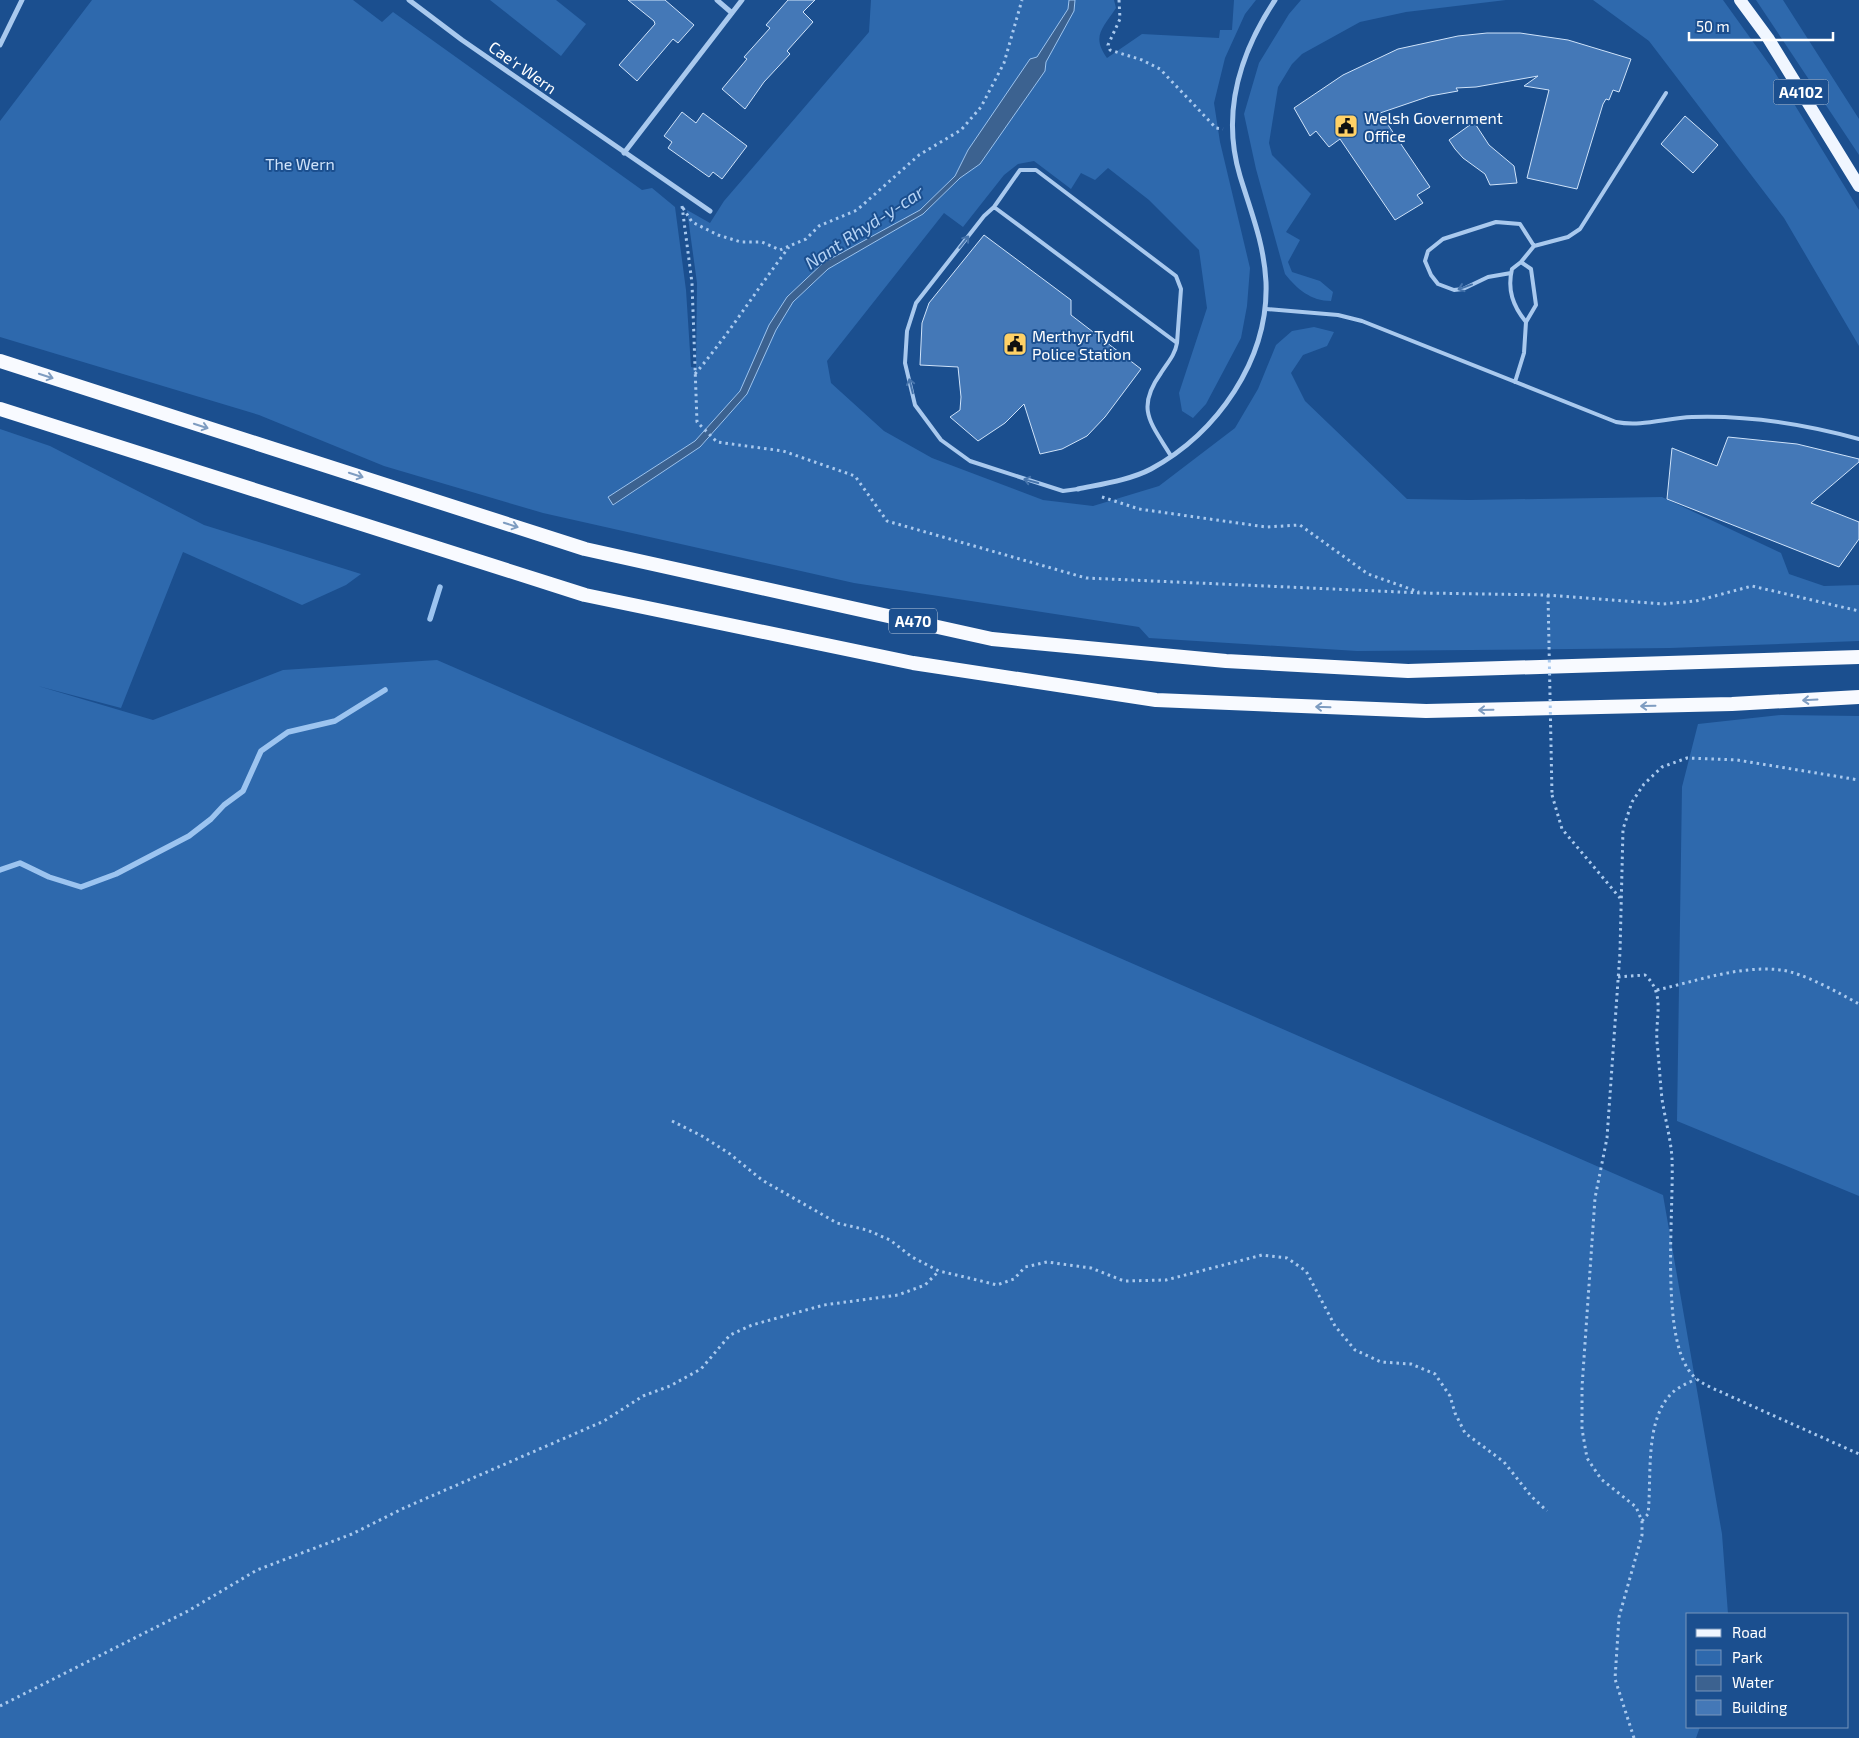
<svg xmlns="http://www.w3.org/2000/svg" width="1859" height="1738" font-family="'Exo 2',sans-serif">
<rect width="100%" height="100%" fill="#1b4f8f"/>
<path fill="#2e69ad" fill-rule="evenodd" d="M92,0h261l29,22 11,-10 249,178 10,-2 23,19 11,83 5,77 5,1 1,-85 -10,-73 23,13 14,-22 145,-169 2,-32h243l2,8c-13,20 -25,28 -9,50l35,-24 77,4 1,-8h12l2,-30h22l-11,14 -20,44 -11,45 6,39 30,126 -3,38 -6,32 -35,66 -13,14 -11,-7 -3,-18 28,-85 -8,-58 -50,-50 -41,-32 -13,12 -14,-7 -10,16 -37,-28 -16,3 -14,11 -41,52 -19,-14 -117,148 4,22 53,48 48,27 111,42 50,6 66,-20 76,-58 23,-39 18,-44 16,-14 22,-4 20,5 -7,14 -24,9 -12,18 14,28 102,98 62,1 193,-3 119,56 8,21 35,12 35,-1v56l-189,7 -313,3 -208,-13 -10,-11 -285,-44 -311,-70 -159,-47 -125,-51 -259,-78v-216zM1045,71l-65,93 -20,14 -37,36 -95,55 -35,33 -17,28 -29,64 -47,53 -86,58 -6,-8 87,-56 45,-50 47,-94 36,-34 97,-53 35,-34 13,-26 13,-19z
M490,0h66l30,24 -25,32z
M1301,0h205l-100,12 -46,10 -58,32 -10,10 -14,23 -9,56 3,12 39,39 -25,38 14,8 -12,22 4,10 28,9 13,11 -2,9c-20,0 -34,-12 -46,-27l-29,-105 -12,-55 15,-51 30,-49z
M1593,0h130l51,71 85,139v136l-75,-128 -135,-177z
M1756,0h27l76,119v36z
M0,429l50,17 154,79 157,49 -15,11 -44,20 -119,-53 -62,156 -83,-22 115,34 130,-50 154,-10 1226,535 59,339 6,80h-40v113h12l-4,11h-1696z
M1781,715l78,1v480l-182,-75 5,-334 16,-63z"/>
<path fill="#3c6290" stroke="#9cc4f0" d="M1069,0h6l-1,11 -28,51 -1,9 -65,93 -20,14 -37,36 -95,55 -35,33 -17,28 -29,64 -47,53 -87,58 -5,-8 87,-56 45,-50 29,-66 18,-28 36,-34 97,-53 35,-34 13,-26 62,-91 7,-2 31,-48z"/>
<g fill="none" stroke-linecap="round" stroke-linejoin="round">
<path stroke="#9cc4f0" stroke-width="5.5" d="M430,619l10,-32
M0,870l20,-7 29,14 32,10 35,-13 73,-38 22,-17 13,-14 19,-14 18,-40 27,-19 47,-11 50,-31"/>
</g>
<path fill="#4478b7" stroke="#cfe3fa" d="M628,0h37l29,25 -16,18 -5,-4 -36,42 -18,-16 36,-41 -1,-3z
M788,0h27l-12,12 10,10 -26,29 3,3 -26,28 -19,27 -23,-20 25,-30 -3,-2 26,-29 -4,-3z
M1487,33h33l48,7 63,19 -12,33 -6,-2 -4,10 -3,-1 -3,5 -26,85 -50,-11 22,-88 -25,-4 14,-10 -62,11 -20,1 2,3 -28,5 -50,17 50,74 -13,8 6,8 -28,17 -55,-81 -11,8 -13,-16 -6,5 -16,-28 49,-33 55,-26 60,-13z
M682,112l14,11 7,-10 44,33 -25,33 -9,-7 -4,5 -41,-29 4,-6 -8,-6z
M1685,116l33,29 -25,28 -32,-29z
M1474,122l15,23 25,21 3,17 -27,2 -5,-11 -22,-16 -8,-9 -6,-9z
M984,235l87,65v15l70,54 -36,48 -18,19 -25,13 -22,5 -16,-50 -19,19 -27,18 -28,-24 10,-7 1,-13 -3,-30 -38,-2 2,-42 7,-20z
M1728,437l69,7 62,15v3l-48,41 48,19v17l-20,28 -172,-68 5,-51 45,18z"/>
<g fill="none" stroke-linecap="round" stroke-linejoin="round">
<path stroke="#a9c9ee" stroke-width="3" stroke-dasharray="2.5 4" stroke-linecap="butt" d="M1119,0l1,19 -12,26 2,5 32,10 18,9 56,59 7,1
M682,206l10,77 5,139 20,20 66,9 72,25 32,45 199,57 336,15 126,2 115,9 33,-3 56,-15 107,25
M683,208l9,14 26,13 23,7h21l18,8 26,-11 13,-13 38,-16 62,-55 42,-25 20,-23 23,-44 18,-63
M695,374c34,-40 62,-85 94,-127
M1102,497l37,12 127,18 34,-2 68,49 51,18
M1552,795l10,34 58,69
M1618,977l27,-2c21,19 10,43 12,67 2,19 3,38 5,57 3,20 9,40 10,60 2,51 -11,170 16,210 6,10 14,14 24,19l147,66
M1657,990c40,-9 83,-25 124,-20 23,3 58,23 78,34
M672,1121l30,15 28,18 32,26 75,43 30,7 23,10 22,17 27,14 34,8 24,6 17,-6 11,-12 22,-5 44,6 33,13 42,-1 96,-25 25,3 19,13 29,55 20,24 26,12 30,2 24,10 15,22 5,17 10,20 39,29 27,34 16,15
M1642,1521l6,-7c4,-36 -4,-94 24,-121 6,-6 16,-10 24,-14
M0,1706l188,-95 69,-41 95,-36 52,-26 200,-87 39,-25 27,-10 31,-17 29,-34 22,-10 72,-20 74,-10 27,-10 14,-14
M1634,1738l-19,-59 4,-62 23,-82v-14l-6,-14 -35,-28 -14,-21 -5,-29v-42l13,-189 12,-60 13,-186 3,-123 9,-27 12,-18 18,-17 25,-9 50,2 122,20"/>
<path stroke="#a9c9ee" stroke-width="4" d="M994,207l-10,9 -68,87 -9,28 -2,32 10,42 26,35 29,21 93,30 15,-2
M1521,262l13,-16 34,-9 12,-8 86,-136
M1521,262l10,7 5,36 -10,17c-13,-16 -19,-32 -14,-53z
M1511,273l-23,4 -25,12 -9,1 -16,-6 -7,-9 -6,-14 3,-10 15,-12 53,-17 24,2 14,22
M1266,309l72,6 24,6 254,101c26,5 50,-4 76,-5 57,-2 112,7 167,22
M1515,382l9,-29 2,-31
M1171,456c-20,-33 -36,-47 -10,-83 7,-11 14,-18 16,-30l-183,-136 26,-37h16l140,106 5,13 -4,54"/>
<path stroke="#a9c9ee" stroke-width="5" d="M409,0l53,40 248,171
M717,0l15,13
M0,45l22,-45
M624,153l118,-153
M1078,489c24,-5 52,-9 73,-20 66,-36 118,-109 115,-187 -2,-39 -15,-70 -26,-106 -19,-63 0,-123 35,-176"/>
<path stroke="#f0f6ff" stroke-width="12" d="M1740,0l28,38 91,148"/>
<path stroke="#f8faff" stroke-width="14" d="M0,361l585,188 407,90 234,22 182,10 451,-14
M0,409l585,186 328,68 243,37 270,11 306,-7 127,-7"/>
<path stroke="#a9c9ee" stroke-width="3" stroke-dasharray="2.5 4" stroke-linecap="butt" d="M1548,595l4,200"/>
</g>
<defs><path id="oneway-shaft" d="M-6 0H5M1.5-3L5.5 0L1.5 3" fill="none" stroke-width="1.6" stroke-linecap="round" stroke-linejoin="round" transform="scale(1.25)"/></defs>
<g stroke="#4674ac">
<use href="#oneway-shaft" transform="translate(964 242) rotate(-52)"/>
<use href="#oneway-shaft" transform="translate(1465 287) rotate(160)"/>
<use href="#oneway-shaft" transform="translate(911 386) rotate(-104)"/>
<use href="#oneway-shaft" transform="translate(1031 481) rotate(-165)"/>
</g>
<g stroke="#7e9cc1">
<use href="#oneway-shaft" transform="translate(46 376) rotate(18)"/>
<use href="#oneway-shaft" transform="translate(201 426) rotate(18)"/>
<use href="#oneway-shaft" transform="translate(356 475) rotate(18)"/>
<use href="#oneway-shaft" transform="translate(511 525) rotate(18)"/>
<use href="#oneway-shaft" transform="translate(1810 700) rotate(177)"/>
<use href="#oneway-shaft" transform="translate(1648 706) rotate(179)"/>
<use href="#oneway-shaft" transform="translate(1323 707) rotate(-178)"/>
<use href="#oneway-shaft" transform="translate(1486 710) rotate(179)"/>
</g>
<defs>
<g id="civic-square" transform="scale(1.25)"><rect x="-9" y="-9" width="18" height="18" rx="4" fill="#ffd166" stroke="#1b4f8f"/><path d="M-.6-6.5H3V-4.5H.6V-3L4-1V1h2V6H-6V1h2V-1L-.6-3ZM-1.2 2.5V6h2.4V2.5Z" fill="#111"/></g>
</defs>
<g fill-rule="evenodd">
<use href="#civic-square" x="1346" y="126"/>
<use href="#civic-square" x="1015" y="344"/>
</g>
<g text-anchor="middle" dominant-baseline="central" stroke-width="4" stroke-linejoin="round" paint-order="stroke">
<g fill="#1b4f8f" stroke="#bbcadd" stroke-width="1">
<rect x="1773.5" y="79.5" width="55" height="25" rx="4"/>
<rect x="889" y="608.5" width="48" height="25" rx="4"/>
</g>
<g font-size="15" font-weight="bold" fill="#fff">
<text x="1801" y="92">A4102</text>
<text x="913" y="621">A470</text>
</g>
<g font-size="16" fill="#fff" stroke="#1b4f8f">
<text transform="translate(523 67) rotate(35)">Cae'r Wern</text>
</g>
<g font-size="16" fill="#fff" stroke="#1b4f8f" text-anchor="start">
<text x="1364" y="117">Welsh Government<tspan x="1364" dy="18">Office</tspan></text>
<text x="1032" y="335">Merthyr Tydfil<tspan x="1032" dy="18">Police Station</tspan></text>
</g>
<g font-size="16" fill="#cfe3fa" stroke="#1b4f8f">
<text x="300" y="163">The Wern</text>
</g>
<g font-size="18" font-style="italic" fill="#b5d3f5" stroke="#1b4f8f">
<text transform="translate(864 227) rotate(-33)">Nant Rhyd-y-car</text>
</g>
</g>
<rect x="1686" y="1613" width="162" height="115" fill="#1b4f8f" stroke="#7695bc"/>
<rect x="1696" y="1629" width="25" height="8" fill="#f0f6ff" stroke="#7695bc"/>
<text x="1732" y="1638" font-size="15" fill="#ffffff">Road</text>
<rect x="1696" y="1650" width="25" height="15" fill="#2e69ad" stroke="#7695bc"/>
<text x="1732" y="1663" font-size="15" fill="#ffffff">Park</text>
<rect x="1696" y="1676" width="25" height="15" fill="#3c6290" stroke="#7695bc"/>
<text x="1732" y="1688" font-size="15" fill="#ffffff">Water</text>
<rect x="1696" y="1700" width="25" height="15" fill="#4478b7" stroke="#7695bc"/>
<text x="1732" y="1713" font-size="15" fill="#ffffff">Building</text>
<path d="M1689 32v8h144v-8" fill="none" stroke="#ffffff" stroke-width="2.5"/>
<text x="1696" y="32" font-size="15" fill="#ffffff" stroke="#1b4f8f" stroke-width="4" paint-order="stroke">50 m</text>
</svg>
